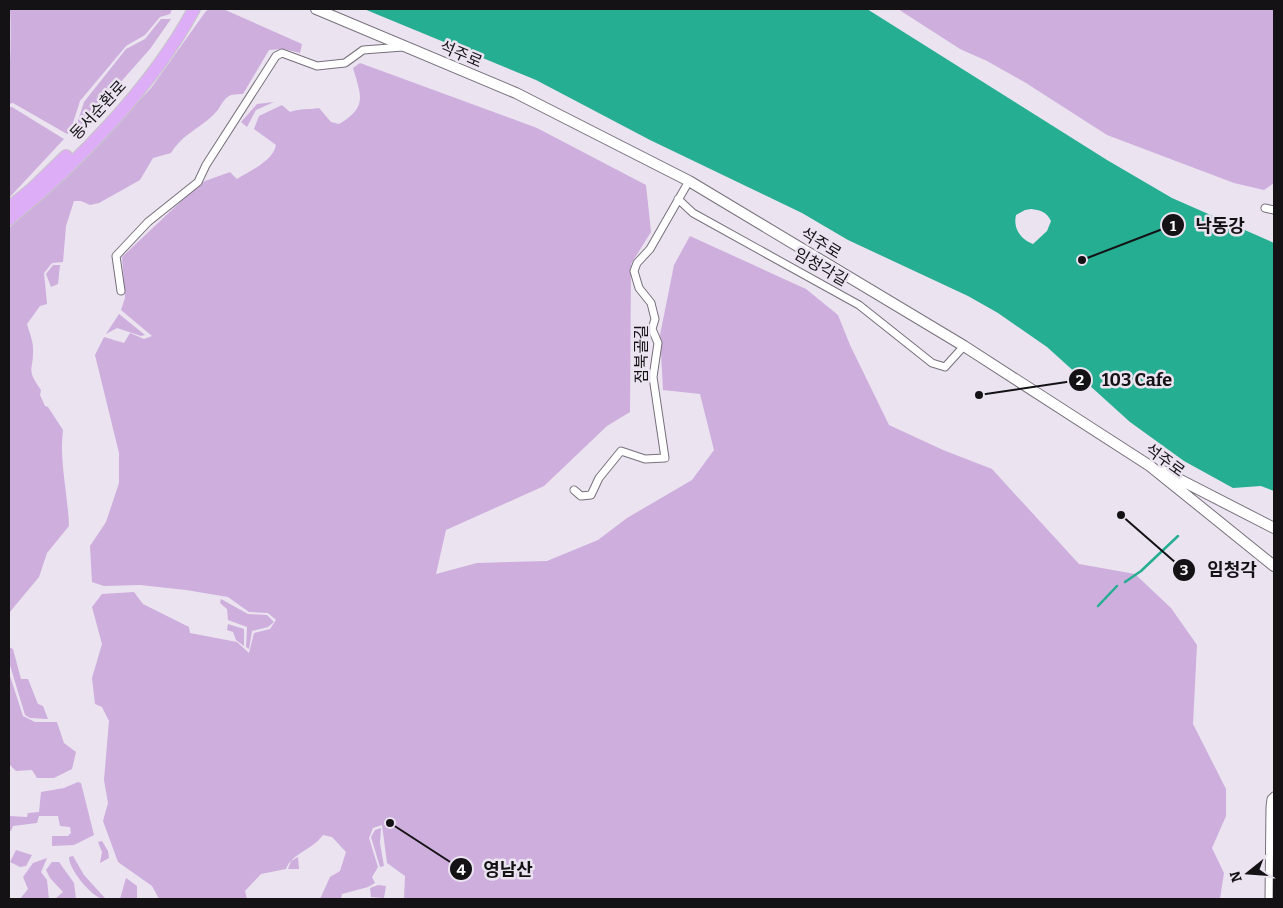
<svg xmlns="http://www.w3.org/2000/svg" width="1283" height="908" font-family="Bitter,'Noto Sans KR',serif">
<rect width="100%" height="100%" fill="#ebe3f0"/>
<path fill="#cdaedd" d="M10,9h162l-2,5 -10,3 -15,18 -19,11 -46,55 -10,31 -3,2 -54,-31 -4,1c0,-32 3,-63 1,-95z
M210,9h13l79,35 -2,9 -16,-4 -15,1 -26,44c-3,0 -8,0 -12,1 -8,3 -10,12 -15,17 -14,16 -33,21 -45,41l-18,5 -13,22 -41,23 -9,2 -9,-4h-7l-8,25 -3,36 -11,1 -8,10 3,31 -7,2 -13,18c2,8 6,16 6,24 1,23 -8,20 8,42l-1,5 5,11 3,1 15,23c-4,30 5,65 6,96l-22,27 -8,24 -30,36v-385l78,-71 64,-69 55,-77z
M898,9h376v174l-10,7 -30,-7 -127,-48 -81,-52 -39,-22 -27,-12z
M161,19h10l-21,30 -63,71 -12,10 9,-28 42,-53 19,-10z
M360,63l177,65 109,57 5,47 -20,32 -1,148 -23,14 -63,60 -98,44 -10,44 41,-11 70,-2 51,-21 29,-22 65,-38 22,-30 -14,-56 -37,-4 -3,-55 14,-70 16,-29 116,53 32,26 12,30 39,80 54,25 49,19 87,95 56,10 36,34 26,37 -4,79 33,65v27l-14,32 12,25 -4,26h-816l1,-23 -18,-13 -5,-38 -9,3 -4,10 9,29 -6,10 3,6 -7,4 -26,7 -1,5h-21l10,-22 10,-6 6,-19 -14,-15 -9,-2c-12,16 -31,18 -37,34l-25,5 -16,17 2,8h-88l-7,-13 -34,-24 -15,-41 5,-18 -4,-23 5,-59 -7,-14 -7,-3 -3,-26 10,-34 -10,-37 10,-13 32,-2 9,12 46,23 1,6 47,9 12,11 5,-20 16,-4 6,-9 -8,-7 -19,-1 -21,-15 -42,-7 -46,-5 -36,1 -12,-4 -2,-36 16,-24 13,-39v-30l-24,-98 9,-18 20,6 6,-10 14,6 8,-3 -31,-26 4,-12 -3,-41 71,-67 12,-9 25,-9 7,7c13,-8 36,-18 39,-34l-22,-16 5,-13 23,-11 8,7c11,-4 18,-2 29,-4l12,14 8,2c29,-17 22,-29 14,-56z
M274,102l-18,8 -9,17 -6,-5 16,-18z
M9,107h3l52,32 -55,59z
M53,265h7l-2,19 -7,3 -5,-13z
M119,314l26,21 -4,1 -24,-8 -11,6z
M221,599l27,15 19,1 7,7 -6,5 -16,4 -3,18 -3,-2 1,-20 -19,-7 -1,-11 -7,-6z
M228,624l16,5v17l-8,-6 -3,-8 -6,-2z
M9,647l4,2 8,30h7l10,25 5,2 5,13 -18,-1 -5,-3 -16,-53z
M9,673l14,43 12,6h22l7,21 12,9 -4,17 -18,9h-17l-5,-8 -16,1 -7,-7z
M78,782l3,1 13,52 -20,10 -22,1v-10h16l3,-3 -1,-6 -10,-1 -2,-10h-19l-2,7 -24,3 -2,5 -2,-1v-14l18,1 1,-4 11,-1 2,-20 23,-4z
M381,828l-1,15 4,23 -4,1 -9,-30 4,-7z
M102,841l6,10 1,7 -9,5 2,-11 -4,-10z
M16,850l16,5 -6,11 -6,1 -10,-5z
M73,856l11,19 21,23 -2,1c-11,-2 -34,-29 -34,-42z
M298,857l1,12h-11l3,-8z
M47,858l-6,14 6,8 2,19h-29l8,-10 -5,-12 10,-14z
M52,862h7l15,21 2,16h-21l8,-7 -13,-14 -4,-8z
M126,878l11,8v13h-17z
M378,885l8,1 -2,12 -13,-1 -1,-9z"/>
<path fill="#25ae92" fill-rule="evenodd" d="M364,9h503l240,151 65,38 102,45v248l-13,-5 -28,2 -49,-27 -54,-39 -83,-75 -49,-34 -30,-17 -120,-56 -46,-27 -152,-73 -114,-60zM1031,209c9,1 16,3 20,12l-4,10 -14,13c-13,-5 -20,-16 -17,-29l9,-5z"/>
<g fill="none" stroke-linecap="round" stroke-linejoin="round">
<path stroke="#25ae92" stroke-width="2.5" d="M1125,582l16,-11 37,-35
M1098,606l19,-20"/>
<g stroke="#77707b" stroke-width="9">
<path id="street" d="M678,199l15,14 166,92 73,58 13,4 19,-21
M1265,208l9,2
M121,291l-5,-35 32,-34 50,-40 8,-17 70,-109 6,-3 35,13 28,-3 18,-13 40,-3
M574,490l7,6 10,-1 8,-17 22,-27 24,8 20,-1 -12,-81 5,-34 -6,-14 3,-10 -4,-16 -12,-15 -5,-17 3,-8 13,-14 39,-68
M1269,899l1,-92 1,-8 3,-3"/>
</g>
<g stroke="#77707b" stroke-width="12">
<path id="secondary" d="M316,9l200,84 173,88 275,165 186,120 124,100
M1163,471l111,57"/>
</g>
<g stroke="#c7c6c7" stroke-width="14">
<path id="highway" d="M9,208l23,-19 34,-33
M9,219c68,-55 144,-133 185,-210"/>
</g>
<use href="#street" stroke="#fff" stroke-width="7"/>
<use href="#secondary" stroke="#fff" stroke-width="10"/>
<use href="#highway" stroke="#deadf7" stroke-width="12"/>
</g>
<g text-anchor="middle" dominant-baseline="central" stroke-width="5" stroke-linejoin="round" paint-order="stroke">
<g font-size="16" fill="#151216" stroke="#ebe3f0">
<text transform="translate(461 54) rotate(23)">석주로</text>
<text transform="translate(98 110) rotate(-47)">동서순환로</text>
<text transform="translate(821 243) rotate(31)">석주로</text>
<text transform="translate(821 267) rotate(30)">임청각길</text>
<text transform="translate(641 354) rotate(-90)">점북골길</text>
<text transform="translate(1165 460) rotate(36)">석주로</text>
</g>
</g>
<path fill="none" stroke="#151216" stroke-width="2" d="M1082 260L1173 225M979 395L1080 380M1121 515L1184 570M390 823L461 869"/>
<g fill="#151216" stroke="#ebe3f0" stroke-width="2">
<circle cx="1082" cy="260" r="5"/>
<circle cx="979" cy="395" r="5"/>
<circle cx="1121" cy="515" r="5"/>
<circle cx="390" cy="823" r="5"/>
<circle cx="1173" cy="225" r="12"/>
<circle cx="1080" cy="380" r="12"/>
<circle cx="1184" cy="570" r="12"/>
<circle cx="461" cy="869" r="12"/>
</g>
<g font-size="15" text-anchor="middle" font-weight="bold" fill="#fff">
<text x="1173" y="231">1</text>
<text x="1080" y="385">2</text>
<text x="1184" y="575">3</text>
<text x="461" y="875">4</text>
</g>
<g font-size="18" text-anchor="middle" font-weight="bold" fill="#151216" stroke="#ebe3f0" stroke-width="5" stroke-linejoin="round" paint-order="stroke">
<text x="1220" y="232">낙동강</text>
<text x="1137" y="386">103 Cafe</text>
<text x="1232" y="576">임청각</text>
<text x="508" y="876">영남산</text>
</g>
<rect width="1283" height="908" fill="none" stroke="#151216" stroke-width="20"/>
<g transform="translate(1248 873) rotate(253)" stroke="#ebe3f0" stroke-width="4" paint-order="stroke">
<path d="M0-4L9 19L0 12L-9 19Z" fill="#151216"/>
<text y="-8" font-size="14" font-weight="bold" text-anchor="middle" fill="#151216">N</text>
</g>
</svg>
